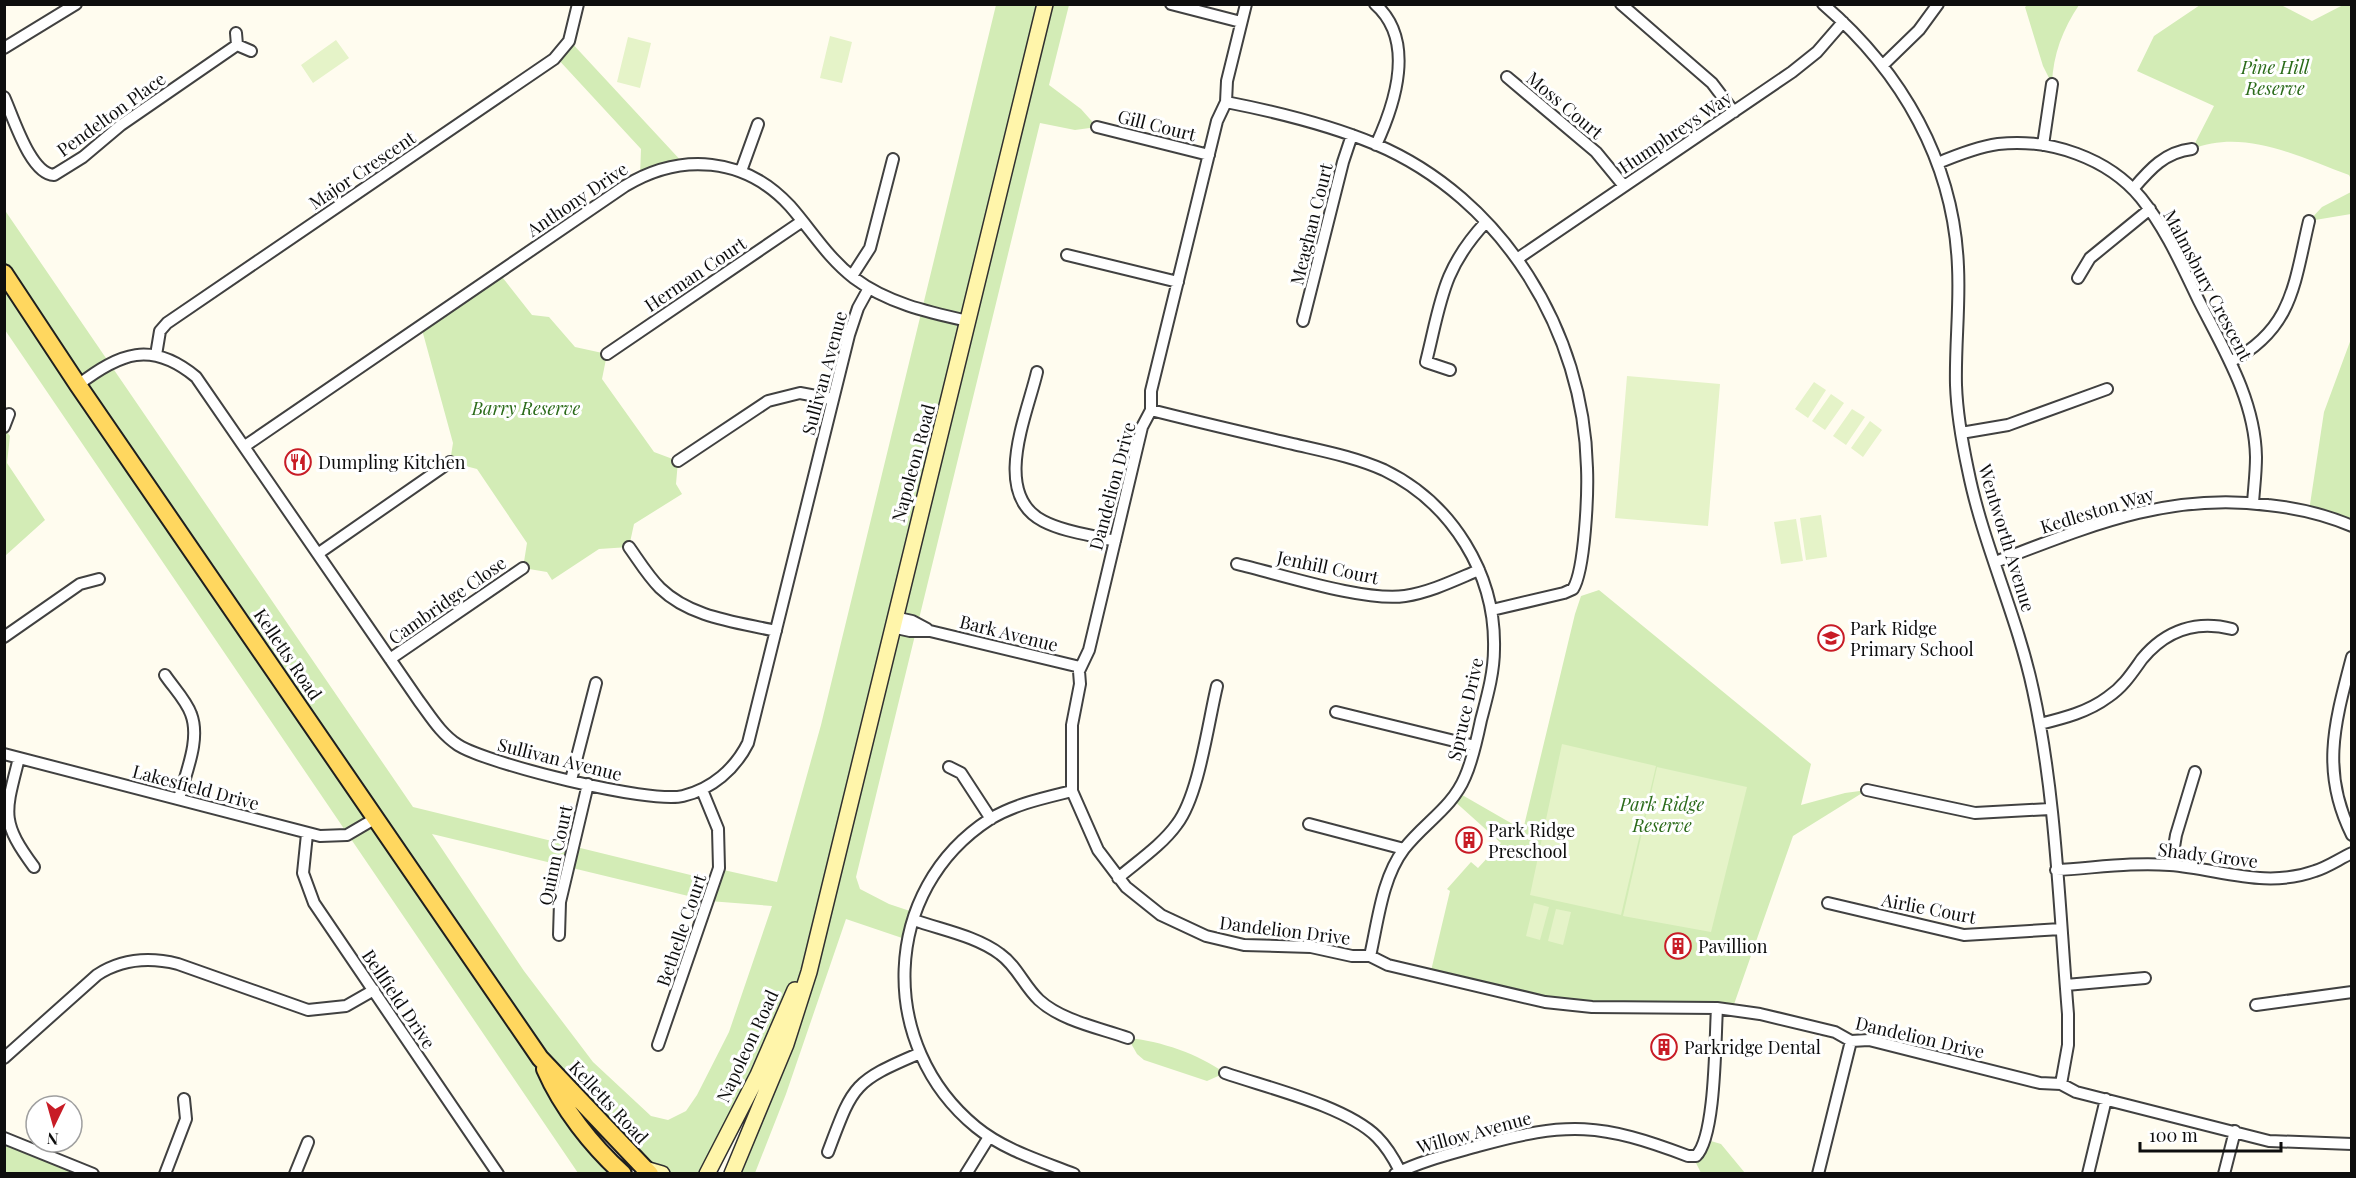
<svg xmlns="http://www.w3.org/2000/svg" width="2356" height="1178" font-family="'Playfair Display',serif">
<rect width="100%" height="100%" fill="#fffcef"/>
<path fill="#d3ecb6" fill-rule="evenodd" d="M2029,4l50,1c-16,24 -26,49 -27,79l-9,-18 -18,-59z
M996,5h73l-20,80 32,24 16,18 -22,3 -35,-7 -184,754 4,12 29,15 27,9 -8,27 -62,-21 -60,175 -31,79h-17l54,-175 -85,175h-45l-17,-4 -104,-110 82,114h-45l-573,-843 -1,-121 409,598 302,74 4,-12 58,13 44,-157zM432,834l277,67 63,5 -43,126 -32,63 -11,16 -18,9 -17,-4 -58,-54 -69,-91z
M2200,5h81l31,16 31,-16h8v174l-2,-4c-50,-18 -104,-47 -157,-26l22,-43 -77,-35 17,-35z
M569,40l115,124 -44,13 1,-28 -85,-92z
M2351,192v22l-42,7 13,-14z
M499,273l33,42 17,2 26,30 32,7 -5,25 52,73 24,9 -2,23 6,10 -48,30 -5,23 -30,2 -47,31 -5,-8 -24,-4 4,-25 -50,-74 -27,-7 3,-19 -32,-117z
M2351,339v187l-42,-15 15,-99z
M4,428l6,8 -3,27 38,57 -40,36z
M1599,590l212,174 -10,41 44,-12 22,-3 -74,46 -61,174 -140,-3 -162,-32 20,-84 -3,-2 24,-27 7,6 23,-25 -49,-44 5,-7 66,38 52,-216 6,-18z
M1128,1038c33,3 70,16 97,35l-18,8 -63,-21 -7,-6z
M5,1138l88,35h-88z
M1704,1139l17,5 24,29h-44l-8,-16z"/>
<path fill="#e5f3c8" d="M830,36l22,6 -10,41 -22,-5z
M628,37l23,6 -11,45 -23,-6z
M336,40l13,18 -36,25 -12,-18z
M1627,376l93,8 -12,142 -93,-8z
M1814,382l12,8 -18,28 -13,-9z
M1831,394l13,9 -19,27 -13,-9z
M1852,409l13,8 -19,28 -13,-9z
M1870,421l12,9 -19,27 -12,-9z
M1821,515l6,42 -21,3 -6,-42z
M1796,519l7,42 -22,3 -7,-42z
M1562,744l94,22 -35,149 -91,-20z
M1657,767l90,20 -36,145 -88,-16z
M1534,903l15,4 -9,33 -14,-4z
M1556,909l15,3 -8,33 -15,-4z"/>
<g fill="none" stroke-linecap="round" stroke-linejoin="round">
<g stroke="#414141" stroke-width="14">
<path id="street" d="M1171,4l70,18
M1246,4l-19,77 -1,21 -9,19 -66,270v19l-9,17 -53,223 -10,21 1,13 -8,41v66l26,59 28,37 35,28 45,21 38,9 67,2 41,9h18l18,9 157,37 47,5 125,1 43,6 75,18 16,9 18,-1 171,43 21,1 15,8 193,49 83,3
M1375,4c41,36 20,100 1,141
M1621,4l91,79 22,29
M1823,4c79,68 131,158 135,263 2,39 -3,79 -2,118 1,29 6,57 12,85 15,75 49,145 65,220 23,105 26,216 35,324v31l-7,39
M236,33l1,12 14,6
M4,48l72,-44
M1883,65l36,-35 19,-26
M1507,77l89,75 28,34
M4,97c9,19 26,77 50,78l29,-18 38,-32 116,-80
M1226,102c51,10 101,22 149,42 128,54 209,188 212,324 1,25 -2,102 -14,121l-9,4 -72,17
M1097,127l112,28
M2043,145l9,-61
M1938,163c19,-8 39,-16 60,-19 52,-6 110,14 143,54 25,31 41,68 58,103 25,49 56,99 57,156 0,16 -2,31 -3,46
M741,171l17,-47
M2133,189c17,-20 32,-37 59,-40
M1067,255l111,27
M1517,259l275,-187 25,-20 26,-30
M852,276l18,-28 23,-89
M2078,278l12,-20 60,-49
M1303,321l40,-159 9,-27
M607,354l194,-132
M156,355l4,-24 7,-8 387,-264 15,-18 9,-37
M2230,362c63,-33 64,-78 79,-141
M1450,370l-24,-8c15,-60 16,-93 60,-140
M1037,372c-10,43 -46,122 6,149 21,11 49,14 72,20
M78,385c42,-32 73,-45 118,-8l223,324c12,16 22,33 39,44 30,19 191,59 225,51 29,-7 52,-27 65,-53l101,-408 9,-27 11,-20
M1151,410c47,12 95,23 142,34 30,7 62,13 91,26 68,33 112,104 110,179 0,24 -7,48 -13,71 -4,19 -8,39 -16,57 -13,31 -41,46 -61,72 -22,29 -26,72 -34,107
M4,427l5,-13
M1961,433l47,-8 99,-36
M245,446l380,-260c56,-34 120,-29 165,20 22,25 37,51 64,72 33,25 74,34 114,43
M678,461l90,-60 32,-8 32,6
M629,547c10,14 19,29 31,41 31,30 77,34 116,43
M319,553l131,-91
M1995,562c92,-35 172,-70 273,-57 29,3 56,9 84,21
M1237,564c43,10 127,38 168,32 26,-4 50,-16 74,-26
M894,617l18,4 15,8
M892,627l18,4h20l150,36
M4,637l76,-53 19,-5
M2352,657c-17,65 -32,114 0,178
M390,659l133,-91
M165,675c8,12 21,25 26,39 10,26 -6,60 -12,85
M1336,712l139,34
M2040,724c24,-6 48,-12 68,-27 15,-10 24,-24 34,-38 24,-29 55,-39 90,-30
M4,754l316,82 27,-1 29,-17
M19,758c-14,55 -19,63 15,109
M949,767l12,6 30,46
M571,780l25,-97
M1867,790l108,23 75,-4
M1072,791c-28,7 -57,13 -82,28 -110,71 -113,227 -14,308 28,23 65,34 98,47
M1309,824l95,25
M307,834l-4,39 11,30 184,271
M2171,865l5,-30 19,-63
M2056,870c38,-2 76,-8 114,-5 50,4 95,24 145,6 13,-4 24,-12 37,-18
M1118,878c20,-17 44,-33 59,-54 22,-29 31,-101 40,-138
M1828,903l136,32 97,-6
M914,920c28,10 62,16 86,34 17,12 24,32 39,46 23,21 61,28 89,38
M559,935l1,-33 28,-118
M2066,985l79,-7
M2256,1005l96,-13
M658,1045l61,-177 -1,-39 -16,-39
M4,1058l93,-83c26,-17 53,-18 81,-11l130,46 38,-4 28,-16
M1225,1073c43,15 121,33 152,64 10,10 17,22 23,34
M4,1138l89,36
M828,1152c25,-66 24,-70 90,-98
M165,1174l21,-55 -2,-20
M295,1174l13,-32
M966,1174l23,-37
M1395,1174c26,-13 55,-20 83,-28 90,-25 123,-23 210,10h8c20,-19 19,-118 21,-148
M1818,1174l33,-133
M2088,1174l18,-75
M2224,1174l11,-43"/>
</g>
<g stroke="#303030" stroke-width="18">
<path id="secondary" d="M645,1169l17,5
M707,1174l51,-99 37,-85
M732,1174l54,-130 23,-72 236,-968"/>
</g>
<g stroke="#1f1f1f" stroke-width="20">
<path id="primary" d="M4,273l74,112 462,673 110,116
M545,1069c17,39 47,77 78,105"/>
</g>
<use href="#street" stroke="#fff" stroke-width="10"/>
<use href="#secondary" stroke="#fff5aa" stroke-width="15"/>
<use href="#primary" stroke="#ffd75f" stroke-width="16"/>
</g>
<defs>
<g id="restaurant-ring" transform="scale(1.35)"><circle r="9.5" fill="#fff" stroke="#c81c26" stroke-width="1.5"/><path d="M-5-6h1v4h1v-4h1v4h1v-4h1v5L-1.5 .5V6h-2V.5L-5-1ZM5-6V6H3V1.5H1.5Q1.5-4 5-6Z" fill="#c81c26"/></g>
<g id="school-ring" transform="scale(1.35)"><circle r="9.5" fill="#fff" stroke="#c81c26" stroke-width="1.5"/><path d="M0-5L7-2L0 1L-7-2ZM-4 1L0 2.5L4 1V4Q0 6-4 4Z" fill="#c81c26"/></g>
<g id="building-ring" transform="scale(1.35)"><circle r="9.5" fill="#fff" stroke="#c81c26" stroke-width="1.5"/><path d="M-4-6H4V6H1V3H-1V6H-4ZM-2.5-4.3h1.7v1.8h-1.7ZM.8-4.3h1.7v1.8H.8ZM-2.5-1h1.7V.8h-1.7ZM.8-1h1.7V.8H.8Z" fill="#c81c26"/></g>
</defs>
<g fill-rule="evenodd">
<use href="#restaurant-ring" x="298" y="462"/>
<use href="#school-ring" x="1831" y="638"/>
<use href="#building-ring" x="1469" y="840"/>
<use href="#building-ring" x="1678" y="946"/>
<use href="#building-ring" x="1664" y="1047"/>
</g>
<g text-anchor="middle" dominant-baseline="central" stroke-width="6" stroke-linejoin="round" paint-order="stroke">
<g font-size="18" font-style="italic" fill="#2b6b1a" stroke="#fff">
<text x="2275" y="67">Pine Hill<tspan x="2275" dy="21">Reserve</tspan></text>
<text x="526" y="408">Barry Reserve</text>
<text x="1662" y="804">Park Ridge<tspan x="1662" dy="21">Reserve</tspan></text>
</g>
<g font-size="18" fill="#0e0e0e" stroke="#fff">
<text transform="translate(1565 105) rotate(40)">Moss Court</text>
<text transform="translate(111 114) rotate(-36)">Pendelton Place</text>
<text transform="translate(1157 125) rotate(14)">Gill Court</text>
<text transform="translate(1675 132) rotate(-34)">Humphreys Way</text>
<text transform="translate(362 170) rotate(-34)">Major Crescent</text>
<text transform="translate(577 199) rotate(-34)">Anthony Drive</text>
<text transform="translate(1311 224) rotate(-76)">Meaghan Court</text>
<text transform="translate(695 274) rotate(-34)">Herman Court</text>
<text transform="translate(2208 285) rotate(62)">Malmsbury Crescent</text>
<text transform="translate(824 373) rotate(-75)">Sullivan Avenue</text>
<text transform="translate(913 463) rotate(-75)">Napoleon Road</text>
<text transform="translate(1112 486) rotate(-75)">Dandelion Drive</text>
<text transform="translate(2097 510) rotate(-17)">Kedleston Way</text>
<text transform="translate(2007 538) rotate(73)">Wentworth Avenue</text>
<text transform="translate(1328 567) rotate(12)">Jenhill Court</text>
<text transform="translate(447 600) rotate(-35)">Cambridge Close</text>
<text transform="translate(1009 633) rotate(14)">Bark Avenue</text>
<text transform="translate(288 654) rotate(56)">Kelletts Road</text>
<text transform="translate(1465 709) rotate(-77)">Spruce Drive</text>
<text transform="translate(560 759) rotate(14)">Sullivan Avenue</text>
<text transform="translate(196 787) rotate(15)">Lakesfield Drive</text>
<text transform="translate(555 855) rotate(-78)">Quinn Court</text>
<text transform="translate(2208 855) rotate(7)">Shady Grove</text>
<text transform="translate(1929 908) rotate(11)">Airlie Court</text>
<text transform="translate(681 930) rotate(-71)">Bethelle Court</text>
<text transform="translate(1285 930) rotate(7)">Dandelion Drive</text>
<text transform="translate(399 999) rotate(56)">Bellfield Drive</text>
<text transform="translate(1920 1037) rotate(13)">Dandelion Drive</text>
<text transform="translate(747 1046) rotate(-65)">Napoleon Road</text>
<text transform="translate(609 1102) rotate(47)">Kelletts Road</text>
<text transform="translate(1474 1132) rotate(-15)">Willow Avenue</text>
</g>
<g font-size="18" fill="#0e0e0e" stroke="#fff" text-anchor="start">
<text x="318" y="462">Dumpling Kitchen</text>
<text x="1850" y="628">Park Ridge<tspan x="1850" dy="21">Primary School</tspan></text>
<text x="1488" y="830">Park Ridge<tspan x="1488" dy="21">Preschool</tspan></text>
<text x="1698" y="946">Pavillion</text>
<text x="1684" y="1047">Parkridge Dental</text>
</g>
</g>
<rect width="2356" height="1178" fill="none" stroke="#0e0e0e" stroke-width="12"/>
<g transform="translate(54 1124) rotate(185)"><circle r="28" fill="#ffffff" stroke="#9f9f9f" stroke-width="1.5"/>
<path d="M0-4.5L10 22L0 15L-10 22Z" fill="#c81c26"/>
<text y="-9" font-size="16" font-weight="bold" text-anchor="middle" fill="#0e0e0e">N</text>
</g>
<path d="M2140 1142v9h141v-9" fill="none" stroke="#0e0e0e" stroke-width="3"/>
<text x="2149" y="1142" font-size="18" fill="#0e0e0e" stroke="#ffffff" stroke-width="4.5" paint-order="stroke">100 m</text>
</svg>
